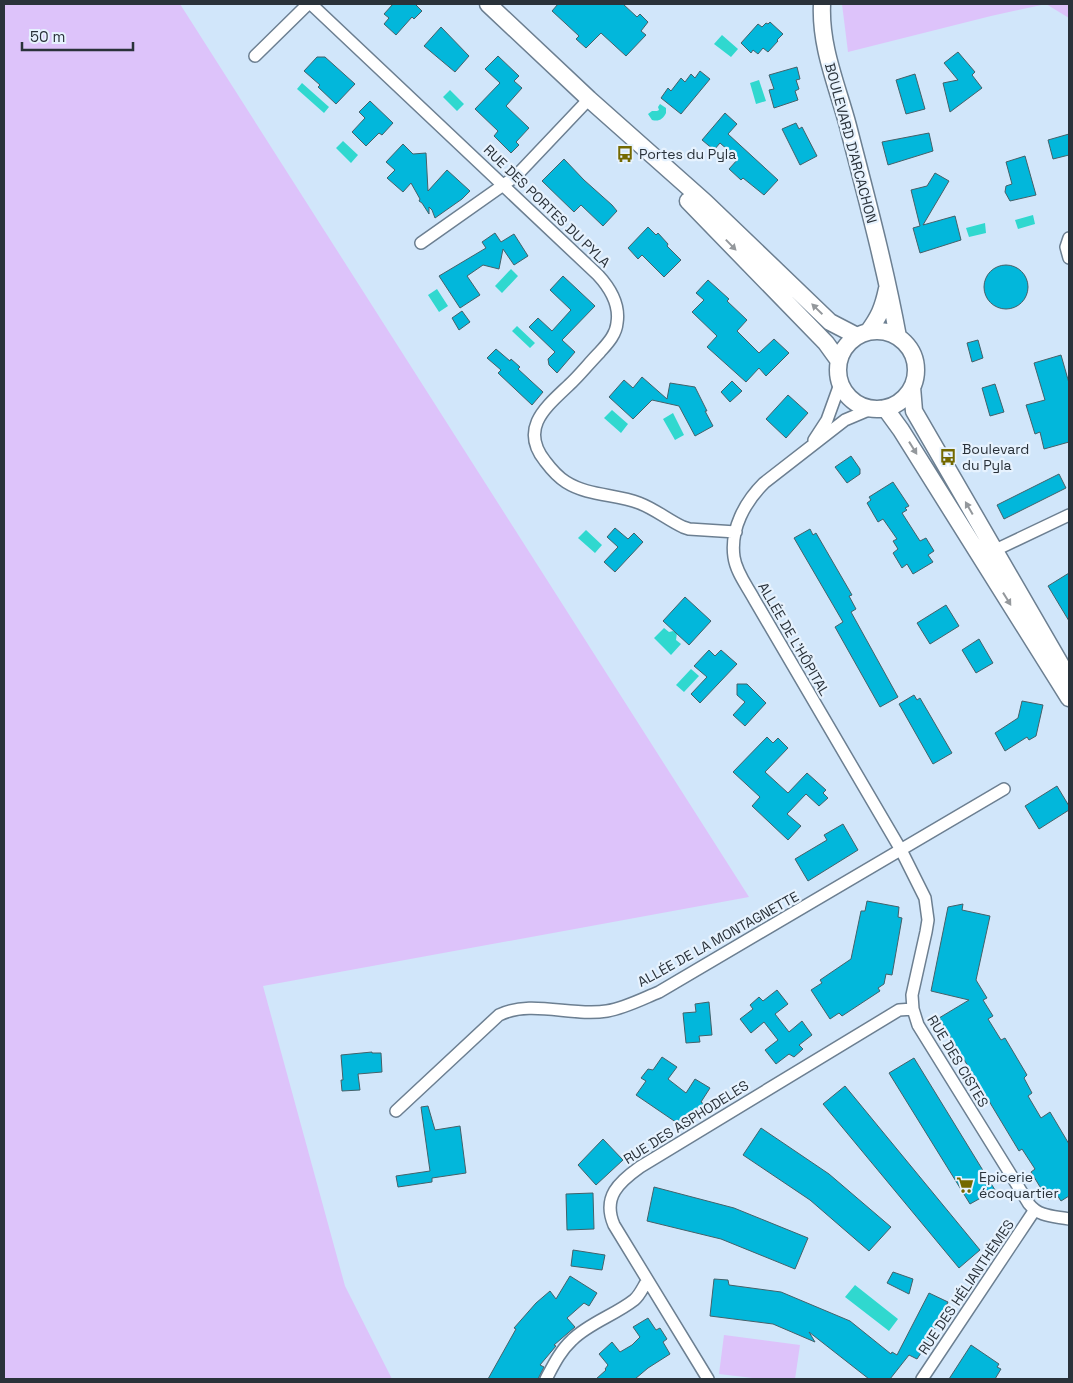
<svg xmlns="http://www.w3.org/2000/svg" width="1073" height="1383" font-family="'Space Grotesk',sans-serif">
<rect width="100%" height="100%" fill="#d1e6fa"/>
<path fill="#ddc3fa" d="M4,4h176l569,893 -486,89 82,300 47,93h-388z
M842,4h227v14l-23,-14 -55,12 -143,36z
M724,1335l76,10 -5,34h-34l-42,-5z"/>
<path fill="#30d8cf" d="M722,35l16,14 -7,8 -17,-13z
M759,80l7,21 -10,3 -6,-21z
M302,83l27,24 -5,6 -27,-24z
M450,90l14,14 -7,7 -14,-14z
M660,104l6,4v5c-3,6 -7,9 -14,7l-4,-6 4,-3h5l2,-1 -1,-3z
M343,141l15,14 -7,8 -15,-15z
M1033,215l2,9 -17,5 -3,-9z
M985,223l1,10 -17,4 -3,-9z
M511,269l7,7 -16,17 -7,-7z
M437,289l11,17 -9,6 -11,-17z
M517,326l18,17 -5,5 -18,-17z
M612,410l16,14 -7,9 -17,-15z
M673,413l11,22 -9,5 -12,-21z
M586,530l16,15 -7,8 -17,-15z
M664,628l5,4 4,-1 4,2 -1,7 5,4 -10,11 -17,-17z
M691,669l8,7 -15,16 -8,-7z
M855,1285l43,34 -9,12 -44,-34z"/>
<path fill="#02b7db" stroke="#456169" d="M393,4h22l7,7 -8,8 -2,-2 -16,18 -12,-11 5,-6 -5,-4z
M558,4h65l14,13 3,-3 8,8 -7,9 5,4 -20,21 -25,-23 -15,15 -10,-9 3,-3 -27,-25z
M770,22l13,12 -6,6 1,1 -10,11 -5,-4 -5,6 -5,-4 -2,3 -10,-10 17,-19 4,3 4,-4 2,1z
M441,27l28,29 -14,16 -31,-26z
M958,52l17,20 -3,3 10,13 -32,24 -7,-29 15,-3 -14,-17z
M498,56l21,20 -5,5 8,7 -16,18 23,22 -13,14 3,3 -8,8 -17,-17 4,-5 -23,-22 25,-26 -15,-14z
M317,57h8l30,27 -19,20 -18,-17 2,-2 -16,-14z
M797,67l3,12 -4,1 3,9 -4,2 3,9 -24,8 -5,-18 5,-1 -5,-14z
M700,71l10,8 -29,35 -20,-16 7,-10 3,3 10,-13 4,4 6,-8 4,4z
M915,74l10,35 -19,5 -10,-34z
M370,101l23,22 -11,12 -3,-2 -13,13 -14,-14 13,-14 -6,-6z
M725,113l12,11 -9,10 50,46 -14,15 -21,-17 -2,2 -12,-11 9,-10 -18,-16 -6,7 -12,-10z
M796,123l3,6 3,-2 15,29 -17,9 -18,-36z
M929,133l4,18 -45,14 -6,-23z
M1069,134v21l-16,4 -5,-19z
M403,144l10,10 13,-1 2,38 19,-21 23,21 -8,8 -27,19 -3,-8 -3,-3v7l-7,-11 -3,-2 1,-2 -9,-16 -8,9 -16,-14 8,-8 -9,-8z
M1025,156l11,39 -26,6 -5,-9 1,-6 6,-2 -6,-22z
M564,159l20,21 28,25 5,6 -14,15 -22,-21 -7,7 -32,-31z
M935,173l14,8 -26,44 32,-9 6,24 -41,13 -7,-25 7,-2 -9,-36 16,-4z
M648,227l8,8 2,-2 10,11 -1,2 14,14 -17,17 -22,-22 -4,4 -10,-11z
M495,233l6,9 13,-8 14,22 -14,9 -11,-16 -4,20 -16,-4 -16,11 13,19 -20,13 -21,-32 47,-28 -4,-6z
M984 287a22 22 0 1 1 44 0a22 22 0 1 1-44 0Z
M563,276l32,30 -33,34 13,12 -18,21 -8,-8 -1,-6 7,-7 -26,-25 9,-9 14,13 19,-21 -21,-20z
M708,280l21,19 -2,2 20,19 -10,11 22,22 15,-14 15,14 -23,23 -7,-8 -13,14 -39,-35 10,-11 -25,-24 12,-12 -8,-7z
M462,311l8,11 -11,8 -7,-12z
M978,340l5,18 -11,4 -5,-19z
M496,349l14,12 1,-2 9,8 -2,2 25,23 -11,13 -34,-32 3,-3 -14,-12z
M1061,355l8,28v59l-25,7 -4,-17 -5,2 -9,-29 19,-5 -11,-37z
M642,377l25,22 3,-16 25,4 12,24h-2l8,15 -18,10 -16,-30 -27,-6 -19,19 -24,-22 15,-17 9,8z
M732,381l10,10 -12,11 -9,-10z
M995,384l9,28 -14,4 -8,-28z
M788,395l20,18 -22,25 -20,-19z
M851,456l9,13v5l-13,9 -12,-16z
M1059,474l7,14 -62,31 -7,-14z
M893,482l16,24 -4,2 2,2 -5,3 18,28 6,-3 8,13 -6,4 5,7 -20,12 -6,-10 -5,4 -9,-15 5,-4 -5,-8 4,-2 -14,-20 -5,3 -11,-19 4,-3 -2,-3z
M615,528l13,11 6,-6 9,9 -28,30 -11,-10 14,-15 -11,-10z
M810,529l3,6 3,-2 36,62 -3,1 7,13 -5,3 47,85 -18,10 -45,-80 8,-5 -49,-84z
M1069,573v48l-21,-35z
M685,597l26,24 -22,24 -26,-24z
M946,605l13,21 -29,18 -13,-21z
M979,639l14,24 -17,10 -14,-23z
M709,650l6,6 6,-6 16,14 -37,39 -9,-9 16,-17 -13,-11z
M737,684h10l19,19 -21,23 -12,-11 12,-13 -8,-7z
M914,695l3,5 3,-2 32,55 -19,11 -34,-60z
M1022,701l21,4 -7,31 -7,4 -2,-3 -22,14 -10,-18 23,-15z
M767,737l6,6 5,-5 10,10 -23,24 23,21 19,-20 19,17 -3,3 5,5 -9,8 -13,-12 -19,20 14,12 -13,14 -36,-34 8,-9 -27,-25z
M1057,786l12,20v4l-30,19 -14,-23z
M843,824l15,26 -50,31 -13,-22 32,-19 -3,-5z
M867,901l32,6 -1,10 4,1 -10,57 -6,-1 -2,10 -6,4 2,3 -38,25 -3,-3 -9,6 -19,-29 11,-7 -2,-3 31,-21 10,-48h4z
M963,904l-1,6 28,6 -14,64 11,18 -4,2 10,16 -5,3 13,21 4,-2 22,37 -3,3 8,15 -4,3 13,22 9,-6 19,32v52l-8,5 -4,-6 -9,5 -17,-28 4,-3 -13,-20 -3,2 -80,-133 30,-18 -38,-9 17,-84z
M777,990l11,14 -13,10 14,18 13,-11 10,14 -13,10 4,4 -9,8 -5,-3 -13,10 -11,-14 13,-10 -14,-18 -13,11 -11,-14 13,-10 -3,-4 9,-8 4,4z
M709,1002l3,33 -13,1 1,6 -14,1 -3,-30 13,-1 -1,-8z
M372,1052v1h9l1,19 -24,2 2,16 -18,1 -1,-11h2l-2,-25z
M662,1057l15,10 -9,12 18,14 9,-14 15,9 -9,14 4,3 -8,11 -4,-3 -10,14 -47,-32 10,-14 -5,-3 7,-9 5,1z
M914,1058l81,132 -25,14 -81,-131z
M845,1086l135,164 -21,18 -136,-164z
M428,1106l7,24 25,-4 6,47 -34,5v4l-34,5 -2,-11 34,-5 -9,-64z
M761,1128l68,46 62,53 -22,24 -59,-51 -67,-45z
M603,1139l20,21 -27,25 -18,-20z
M654,1187l80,21 74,30 -13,31 -74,-30 -74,-18z
M593,1193l1,36 -27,1 -1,-36z
M573,1250l32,5 -3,15 -31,-4z
M893,1272l20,7 -4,15 -22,-11z
M570,1276l27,17 -8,13 -5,-3 -17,15 8,9 -21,18 2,1 -16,19 4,2 -6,12h-50l28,-50 -2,-1 22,-25 14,-12 6,8z
M714,1279l14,1 1,5 52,7 69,29 41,33 1,-2 5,3 32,-62 19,9 -21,42 -10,15 -8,-4 -19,24h-21l-60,-47 6,10 -42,-18 -63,-8z
M648,1318l8,12 4,-2 7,11 -4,3 7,12 -22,14 -13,11h-39l10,-9 -1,-1 3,-4 -9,-11 13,-12 8,10 12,-7 8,-8 -7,-10z
M971,1345l28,19 -2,3 4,2 -6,10h-46z"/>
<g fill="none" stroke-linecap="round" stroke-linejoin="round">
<g stroke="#6c7f91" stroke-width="14">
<path id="minor" d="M311,4l287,271c12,13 22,30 19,48 -1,12 -10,21 -17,29 -11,11 -20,23 -31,33 -23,22 -50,43 -24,76 6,8 13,16 21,21 22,14 50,12 73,21 16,6 29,17 44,24l6,2 47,3
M255,56l53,-52
M1069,238l-3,9 3,11
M421,243l95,-67 73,-77
M871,409l-26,11 -81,63c-19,19 -34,46 -30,74 2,15 13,29 20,42l147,251 24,48 3,22 -2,12 -14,63 1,14 5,16 111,179c10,13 25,12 40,15
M814,440l13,-20 13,-36
M989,553l80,-38
M396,1111l103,-96c32,-16 73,2 108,-4 18,-3 35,-12 52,-19l345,-203
M546,1379c7,-13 14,-28 26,-39 17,-17 43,-25 62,-40 6,-5 9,-13 13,-19
M708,1379l-94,-154c-12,-28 5,-43 26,-58l259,-157 14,-1
M922,1379l112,-168"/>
</g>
<g stroke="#6c7f91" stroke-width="19">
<path id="secondary" d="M488,4l101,95 116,103 125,120 27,14
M822,4c-2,43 15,81 26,122 18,70 37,140 50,211
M688,201l138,142 13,18
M838 370a39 39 0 1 1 78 0a39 39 0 1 1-78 0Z
M868,332c11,-15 15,-24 19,-43
M912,387l2,24 154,266
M885,408l16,22 168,268"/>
</g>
<use href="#minor" stroke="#fff" stroke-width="11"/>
<use href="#secondary" stroke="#fff" stroke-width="16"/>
</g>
<defs><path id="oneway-solid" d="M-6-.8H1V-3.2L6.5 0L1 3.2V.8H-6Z" transform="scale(1.25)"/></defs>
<g fill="#94989c">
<use href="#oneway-solid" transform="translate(731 245) rotate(46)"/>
<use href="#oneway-solid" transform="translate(817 309) rotate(-136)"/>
<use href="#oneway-solid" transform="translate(913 448) rotate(58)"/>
<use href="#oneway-solid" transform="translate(969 508) rotate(-120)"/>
<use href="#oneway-solid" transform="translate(1007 599) rotate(58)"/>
</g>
<defs>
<g id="bus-bare" transform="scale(1.35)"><path d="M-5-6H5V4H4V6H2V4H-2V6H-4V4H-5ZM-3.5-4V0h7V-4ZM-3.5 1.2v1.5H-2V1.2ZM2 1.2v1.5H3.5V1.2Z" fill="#746900" stroke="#e6f2fe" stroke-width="2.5" paint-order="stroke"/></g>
<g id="supermarket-bare" transform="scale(1.35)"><path d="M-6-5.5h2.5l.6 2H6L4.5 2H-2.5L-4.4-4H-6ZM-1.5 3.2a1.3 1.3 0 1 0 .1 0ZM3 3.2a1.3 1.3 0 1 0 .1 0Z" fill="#746900" stroke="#e6f2fe" stroke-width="2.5" paint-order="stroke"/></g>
</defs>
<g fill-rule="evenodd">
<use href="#bus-bare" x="625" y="154"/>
<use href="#bus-bare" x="948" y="457"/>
<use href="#supermarket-bare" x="965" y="1185"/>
</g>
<g text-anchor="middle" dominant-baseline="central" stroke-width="4.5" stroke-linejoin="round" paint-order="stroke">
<g font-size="14" fill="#2a323a" stroke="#e6f2fe">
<text transform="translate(851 143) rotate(75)">BOULEVARD D'ARCACHON</text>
<text transform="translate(547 206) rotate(44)">RUE DES PORTES DU PYLA</text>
<text transform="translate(794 639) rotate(60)">ALLÉE DE L’HÔPITAL</text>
<text transform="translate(718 939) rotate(-29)">ALLÉE DE LA MONTAGNETTE</text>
<text transform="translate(958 1061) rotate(59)">RUE DES CISTES</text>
<text transform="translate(686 1122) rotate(-32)">RUE DES ASPHODELES</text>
<text transform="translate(966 1287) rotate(-56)">RUE DES HÉLIANTHÈMES</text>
</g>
<g font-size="14" fill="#2a323a" stroke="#e6f2fe" text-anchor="start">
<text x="639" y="154">Portes du Pyla</text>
<text x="962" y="449">Boulevard<tspan x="962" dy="16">du Pyla</tspan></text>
<text x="979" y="1177">Epicerie<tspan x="979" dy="16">écoquartier</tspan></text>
</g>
</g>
<rect width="1073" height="1383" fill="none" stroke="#2a323a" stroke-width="10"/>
<path d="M22 42v8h111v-8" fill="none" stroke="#2a323a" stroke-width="2.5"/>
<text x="30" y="42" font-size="15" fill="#2a323a" stroke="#e6f2fe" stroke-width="4" paint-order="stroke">50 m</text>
</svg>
